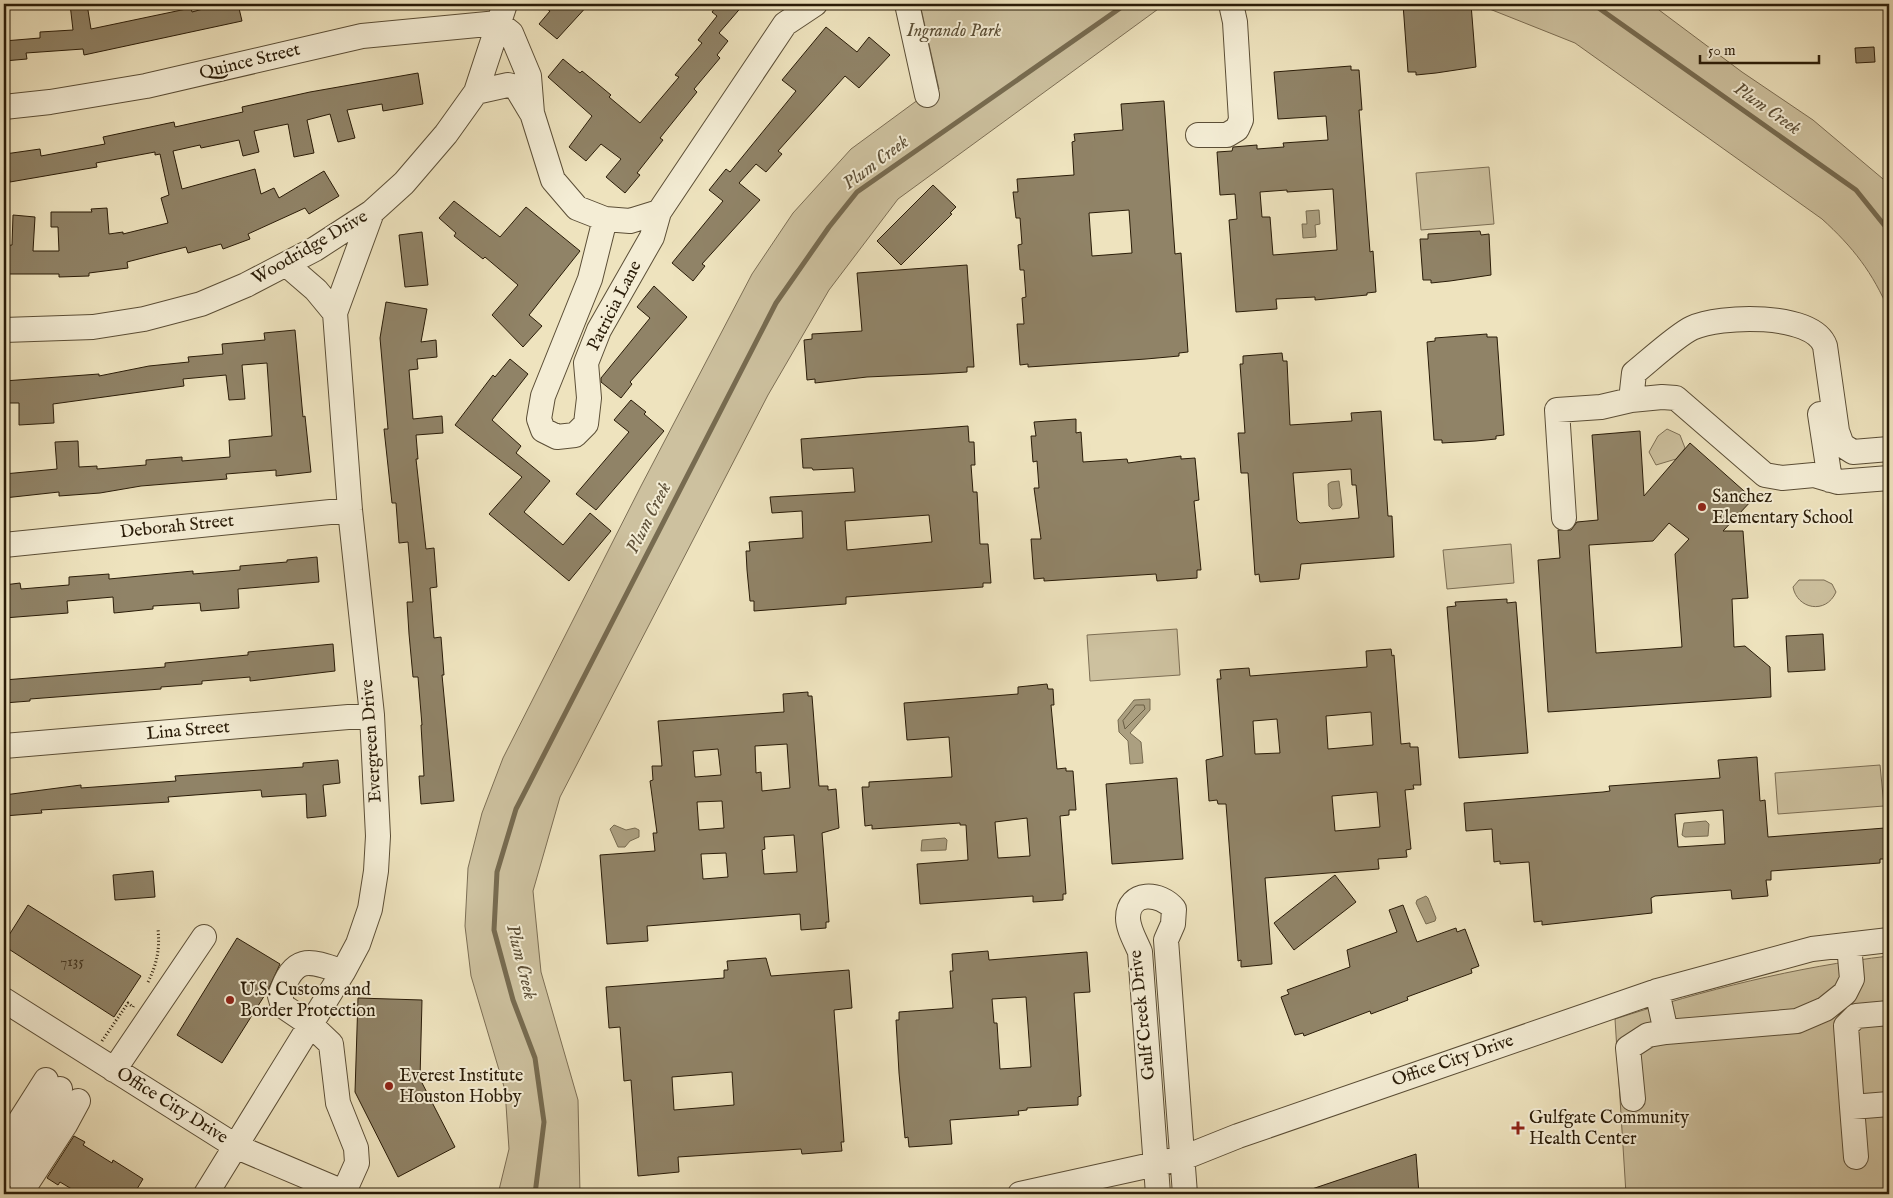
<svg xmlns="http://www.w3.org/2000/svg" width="1893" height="1198" font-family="'IM FELL English',serif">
<rect width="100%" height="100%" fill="#eee3be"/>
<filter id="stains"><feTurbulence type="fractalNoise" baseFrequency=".004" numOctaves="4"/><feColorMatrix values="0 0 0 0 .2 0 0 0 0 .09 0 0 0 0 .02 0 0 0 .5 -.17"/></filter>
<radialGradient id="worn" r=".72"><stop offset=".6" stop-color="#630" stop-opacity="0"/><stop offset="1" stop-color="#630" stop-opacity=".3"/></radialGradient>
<path fill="#cdc19f" stroke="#7c6e54" d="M920,4h245l-267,195 -69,91 -61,105 -208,402 -27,94 8,81 37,128 2,94h-82l11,-45 -4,-59 -34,-114 -6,-50 3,-58 14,-55 21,-55 138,-272 111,-212 41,-61 58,-64 64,-47 24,-13z
M1477,4h178v3l87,65 71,48 76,64v127c-16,-38 -36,-64 -67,-92l-247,-176z
M1489,167l5,57 -73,6 -5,-57z
M1667,429l13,6 5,13 -9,11 -20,6 -7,-13 9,-16z
M1511,544l3,39 -67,6 -4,-39z
M1799,580h25l8,4 4,8c-10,23 -39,17 -43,-5z
M1177,629l3,46 -90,6 -3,-46z
M1880,765l4,41 -106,8 -3,-41z
M1889,956v183h-2l-2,21 2,34h-261l-11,-175c90,-29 180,-52 274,-63z"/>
<path fill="#ab9f80" stroke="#776b50" d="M1319,210l1,14 -5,1 1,12 -13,1 -1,-14h5l-1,-13z
M1339,481l3,24 -2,3 -8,1 -3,-3 -1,-22 3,-2z
M1150,699v11l-20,23 11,9 2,21 -13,1 -2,-23 -9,-9 -1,-12 16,-20z
M1706,821l3,3 -1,12 -23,1 -3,-2 2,-12z
M614,825l12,5 9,-2 4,2v7l-9,4 -5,6h-7l-8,-18z
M945,838l2,2 -1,10 -25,1 1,-11z
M1426,896l2,2 8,20 -1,3 -9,3 -10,-21 1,-3z"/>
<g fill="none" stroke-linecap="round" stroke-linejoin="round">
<path stroke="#6a5e44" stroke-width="1" d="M1136,705h8l1,4 -20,20 -2,-8z"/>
<path stroke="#776b50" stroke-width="5" d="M1593,4l263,186 33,41
M535,1194l9,-72 -9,-64 -22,-58 -19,-70 3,-58 19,-63 260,-506 53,-76 28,-35 269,-188"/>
</g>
<path fill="#908367" stroke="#2a1c08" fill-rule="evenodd" d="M70,4h17l4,25 100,-21 1,4 29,-8h17l4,17 -158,34 -1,-6 -57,4 1,6 -23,2v-20l36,-3v-6l33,-2z
M539,4h50l-32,35 -18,-15 11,-13z
M718,4h26l-25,29 9,8 -11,14 3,3 -26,31 3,3 -37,46 3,2 -26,33 3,2 -15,18 -19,-16 15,-18 -20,-15 -15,17 -17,-14 23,-31 -44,-39 15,-18 17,14 2,-2 29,24 -2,2 31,26 39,-46 -4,-2 27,-32 -4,-3 19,-24 -5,-4z
M1403,4h68l5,63 -40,6 -20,2v-3h-8z
M826,27l31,25 12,-15 21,18 -31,33 -14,-12 -67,75 4,3 -16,18 -10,-8 -17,19 21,17 -58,64 3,2 -12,15 -21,-18 51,-62 -14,-11 17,-21 4,3 66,-81 -14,-11z
M1874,47l1,15 -19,1 -1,-15z
M1351,66v4h8l3,40h-3l11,142 3,-1 3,41 -9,1v2l-52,5v-3l-39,2 1,10 -41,3 -7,-92 8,-1 -2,-25 -15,1 -3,-43 15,-1 1,-4 24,-2v4l27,-2 -1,-4 45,-3 -2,-24 -48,3 -4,-47zM1333,189l4,61 -64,5 -3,-38h-8l-2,-25 27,-2v2z
M418,73l5,31 -40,7 -1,-7 -35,6 8,28 -17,4 -8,-28 -23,6 7,33 -20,4 -6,-33 -34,7 5,21 -16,4 -4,-16 -38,8 -1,-3 -27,6 9,38 73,-20 6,25 13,-6 5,10 45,-27 15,25 -30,18 -4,-6 -57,26 2,5 -27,10 -2,-5 -33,9 -2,-6 -59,15 1,6 -39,5v3l-30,1v-3h-55v-28l8,-1 1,-30 22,2 -2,34h26l-1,-24h-7v-15h41l-1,-3 16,-1 2,26 14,-2v2l45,-11 -7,-25 8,-3 -9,-41 -5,1v-3l-59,11 1,4 -87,15 -5,-28 35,-5 1,7 64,-12 -2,-7 71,-15 1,5 68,-15 -1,-5 68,-15z
M1164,101l11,153 6,-1 7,99 -9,1v3l-33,3 -118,8v-3l-8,1 -3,-41h7l-2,-26 4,-1 -2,-27h-4l-2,-25 4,-1 -2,-26h-4l-3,-26h5l-1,-13 57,-4 -2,-33 3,-1 -1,-7 49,-4 -2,-26zM1129,210l3,43 -40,3 -3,-43z
M933,185l23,22 -6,6 2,1 -51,51 -24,-24z
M454,201l46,36 26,-30 54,44 -51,64 13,11 -19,21 -31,-32 26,-30 -33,-28 -2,2 -29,-23 2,-3 -17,-15z
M1480,231l1,4 8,-1 2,41 -41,6 -19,2v-3h-8l-3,-41h8v-5z
M422,232l6,53 -23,2 -6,-52z
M967,265l7,102h-7v5l-34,2 -66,3 -52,6v-4l-8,1 -3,-40 8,-1v-5l50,-3 -5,-58z
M654,286l33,31 -57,65 2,2 -11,14 -20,-16v-4l49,-60 -13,-11z
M386,302l41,7 -6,33 15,-2 1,17 -20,2 1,10 -9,1 4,49 29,-3 1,17 -27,2 2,24h-2l10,90 8,-1 3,39 -7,1 4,50 7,-1 3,38h-2l12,126 -33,3 -2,-28h5l-3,-51h1l-4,-48h-5l-4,-43 -2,-32h6l-5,-60 -9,1 -3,-40h-4l-8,-74h4l-8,-91z
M295,330l8,87 2,-1 6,56 -35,4v-6l-50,4 1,5 -86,7 -41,7 -41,3v-4l-55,6v-24l53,-5 -2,-27 23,-1 1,26 18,-1v3l49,-4v-5l36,-3v4l48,-4 -1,-17 43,-4 -5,-73 -25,2 3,34 -16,1 -3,-25 -43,4 1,7 -131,18 1,19 -35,2v-22h-15v-22l95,-7v2l50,-10 40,-4 -1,-5 35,-3 -1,-10 43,-4 -1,-7z
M1487,334v3h10l7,98 -8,1v3l-20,2 -34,2v-3h-8l-7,-98 8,-1v-3z
M1282,353l1,8h4l3,64 62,-4 -1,-8 30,-2 7,105h4l2,41 -93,7 -2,15 -39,3 -1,-8 -4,1 -7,-102h-7l-3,-40h7l-5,-69h3v-8zM1351,469l1,16h4l3,33 -59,5 -3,-3 -4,-47z
M510,359l18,15 -36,46 29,26 -5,7 34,28 -26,31 39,33 27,-32 21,18 -42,50 -80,-67 33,-37 -67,-52 38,-50 2,2z
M631,400l15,12 -2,2 20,17 -68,79 -20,-16 53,-62 -15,-12z
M1076,419v14l5,-1 2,30 44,-3 1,4 53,-7v3l14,-1 4,42 -5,1 7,69h-4v8l-40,3 -1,-7 -112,7v-3l-10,1 -3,-40h10l-7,-51h5l-2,-27 -4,1 -2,-26h5l-2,-14z
M968,426l1,16h5l1,23h-4l2,27h4l3,52h8l3,39h-8v4l-137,10v7l-92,7v-10h-4l-3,-31 -1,-19h4l-1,-9 54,-4 -1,-27 -30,2 -2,-16 85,-5 -2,-24 -40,2 -1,-2h-9l-2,-29zM929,515l3,27 -85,8 -2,-29z
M1640,431l4,65 46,-53 63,56 -30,32h20l5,67 -16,1 2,48 11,-1 25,21 1,30 -223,15 -10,-152 22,-2 -2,-28h13l6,-8 21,-2 -6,-85zM1669,523l20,16 -14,15 7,93 -86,6 -7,-108 64,-4z
M317,557l2,25 -81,7 1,19 -38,3 -1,-8 -47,3v3l-39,4 -1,-16 -46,4 1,12 -64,5v-33l16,-2 1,6 48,-4v-8l40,-3v5l84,-8v3l47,-4v-4l47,-4v-2z
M1507,599v4l9,-1 12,151 -69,5 -12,-151 9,-1 -1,-4z
M1823,634l2,36 -37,2 -2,-36z
M333,644l2,27 -85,10v-4l-48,4v3l-41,3v2l-131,10v2l-26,2v-23l161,-13v-4l83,-8v-3z
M1391,649l1,7 2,-1 7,89 9,-1v4h8l3,38h-8l1,4 -9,1 6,59 -5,1 1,7 -29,2 1,10 -114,9 7,86 -31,3v-7l-3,1 -12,-157h-8l-1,-4 -8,1 -3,-41 17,-4 -6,-77h4l-1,-9 29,-2 1,8 117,-9 -1,-16zM1371,712l2,33 -45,4 -2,-33zM1277,719l3,34 -25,1 -2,-33zM1377,792l3,35 -45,4 -3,-35z
M1047,684l1,5h5l1,16h-3l6,64 9,-1v3h7l3,39h-7v5l-9,1 6,78h-3v6l-30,2v-6l-113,8 -3,-40 51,-4 -2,-35h-6v-2l-88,6v-4l-7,1 -3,-39h7v-5l83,-5 -3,-40 -42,3 -3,-37 114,-9v-7zM1027,818l3,38 -32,2 -3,-36z
M808,692v4h4l7,90h9v4l8,-1 3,39 -17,5 7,89h-3v6l-25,2 -1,-16 -153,12 1,15 -41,3 -7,-89 55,-4 -2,-18h4l-7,-52 3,-1 -1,-14h10l-4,-45 126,-9 -1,-18zM787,744l3,44 -28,3 -1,-19 -5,1 -1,-27zM718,749l3,26 -26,2 -2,-26zM722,801l2,27 -25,2 -2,-28zM794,835l3,37 -33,2 -2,-24 3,-1 -1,-12zM726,853l2,24 -25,2 -2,-25z
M1757,757l3,44 5,-1 3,37 117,-9 3,31h-8v4l-109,8v9h-5l2,16 -36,3 -1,-9 -76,6 -4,2 1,15 -110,12v-4l-8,1 -5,-60 -29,2v-3l-6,1 -2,-33 -26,2 -2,-28 139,-11 7,-1 -1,-5 111,-8 -2,-18zM1723,810l2,34 -47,3 -3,-33z
M338,760l2,23 -17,2 3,31 -19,2 -1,-24 -44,3 -1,-7 -93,7 1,5 -128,8 1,3 -38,3v-21l77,-10v3l95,-7 -1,-5 128,-9v-4z
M1177,778l6,81 -71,5 -6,-80z
M153,871l2,26 -40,3 -2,-25z
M1335,875l21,27 -62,48 -20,-27z
M28,905l113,71 -27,41 -110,-71v-3z
M1403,905l14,37 39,-14 1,4 8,-3 14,37 -8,3 1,4 -65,24 1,3 -37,14 -1,-3 -66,25 -1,-3 -8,2 -14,-38 8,-3 -2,-4 63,-23 -3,-17 50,-18 -8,-22z
M237,938l43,26 -12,26 -46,73 -45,-28z
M988,951l1,9 98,-8 3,40 -16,1 7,103 -3,1v8l-51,3v2l-9,1 1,4 -69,5 2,24 -43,3 -1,-10 -3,1 -6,-65 -3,-53h3v-8l54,-4 -3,-37h3l-1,-17zM1026,997l5,70 -31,2 -3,-46h-3l-2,-24z
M766,958l5,18 78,-6 3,38 -18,2 10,132h-3l1,9 -40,3 -1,-5 -123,8 1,15 -41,4 -7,-96 -7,1 -4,-54 -11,1 -3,-41 118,-9v-8h4l-1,-9zM732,1072l2,33 -60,5 -2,-33z
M358,998l64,2 -2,79 35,68 -57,30 -43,-85z
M74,1136l11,6 -2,3 29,18 1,-3 30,19 -9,15h-54l-20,-12 -2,3 -11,-7z
M1416,1154l3,40h-116v-2z"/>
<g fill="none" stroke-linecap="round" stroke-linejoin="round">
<g stroke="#5b4e36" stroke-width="26">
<path id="minor" d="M907,4l20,91
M498,23l13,10 18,43 3,37 21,67 24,28 28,11 25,2 29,-9
M476,92l32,-7 8,2 15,25
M4,107l46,-5 96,-16 216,-50 136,-13
M1198,135h29l10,-6 4,-9 -6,-98 -4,-18
M605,219l-15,60 -47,117 -4,23 4,11 14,7 18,-2 11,-11 3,-26 -3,-35 13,-33 53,-93 7,-25 126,-188 30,-20
M335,313l37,-101
M4,330l89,-3 51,-8 57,-15 45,-19 69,-36 57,-37 32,-29 42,-49 30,-42 29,-88
M1631,400l31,-3 14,1 89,77 17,3 32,-3 24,7 51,-4
M1820,414l10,66
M1564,518l-7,-108 44,-3 30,-7 3,-27c15,-12 43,-38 58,-45 27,-13 121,-16 133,18l12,85 5,14 11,7 36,-3
M4,545l346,-35
M4,746l368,-31
M343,972c-36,-13 -49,-17 -63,24l3,10 28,19 20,19 7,59 18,45 1,15 -13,29
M1657,991l9,41 131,-11 28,-12 20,-16 7,-14 -3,-34
M4,1000l233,147 111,47
M1889,1013l-33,3 -10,10 6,81 37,-3
M114,1070l90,-133
M1633,1099l-5,-51 20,-13 18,-3
M1852,1107l4,50
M4,1146l42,-66
M4,1176l56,-87
M20,1194l45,-69 13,-24
M206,1194l137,-222 15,-28 12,-35 6,-38 2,-35 -6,-121 -22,-205 -15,-197 -19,-23 -29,-25
M1020,1194l163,-36 55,-22 419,-145 155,-42 77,-9
M1158,1194l-18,-242c-4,-10 -12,-23 -12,-34 0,-28 33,-26 46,-9l-1,15 -7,16 19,254"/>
</g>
<path stroke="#2a1c08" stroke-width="3" stroke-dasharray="1 2.5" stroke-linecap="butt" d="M148,982c9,-18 12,-33 10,-53
M102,1041l26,-38 5,4 1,-2"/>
<use href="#minor" stroke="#f4edd5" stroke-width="24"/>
</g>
<g fill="#8f2418" stroke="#f4edd5" stroke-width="2">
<circle cx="1702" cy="507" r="5"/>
<circle cx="230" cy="1000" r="5"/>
<circle cx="389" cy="1086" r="5"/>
<path d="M1515.5 1120.5h5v5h5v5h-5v5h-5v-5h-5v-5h5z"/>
</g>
<g text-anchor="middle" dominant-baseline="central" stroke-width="4" stroke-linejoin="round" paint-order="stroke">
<g font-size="15" fill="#443620">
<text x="72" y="961">7135</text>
</g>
<g font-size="18" font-style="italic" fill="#5b4e35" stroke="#f4edd5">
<text x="954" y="31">Ingrando Park</text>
</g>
<g font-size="18" fill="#2a1c08" stroke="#f4edd5">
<text transform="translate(250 62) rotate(-14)">Quince Street</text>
<text transform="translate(310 248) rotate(-30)">Woodridge Drive</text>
<text transform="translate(615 306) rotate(-63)">Patricia Lane</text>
<text transform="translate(177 527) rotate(-6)">Deborah Street</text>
<text transform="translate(188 731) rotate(-5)">Lina Street</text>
<text transform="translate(372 741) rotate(-94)">Evergreen Drive</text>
<text transform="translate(1143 1015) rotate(-96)">Gulf Creek Drive</text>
<text transform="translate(1453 1061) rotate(-19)">Office City Drive</text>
<text transform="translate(172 1106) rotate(32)">Office City Drive</text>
</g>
<g font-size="18" fill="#2a1c08" stroke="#f4edd5" text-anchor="start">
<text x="1712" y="497">Sanchez<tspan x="1712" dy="21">Elementary School</tspan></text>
<text x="240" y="990">U.S. Customs and<tspan x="240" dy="21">Border Protection</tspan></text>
<text x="399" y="1076">Everest Institute<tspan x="399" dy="21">Houston Hobby</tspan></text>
<text x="1529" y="1118">Gulfgate Community<tspan x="1529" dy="21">Health Center</tspan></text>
</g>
<g font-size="19" font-style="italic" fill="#5e5038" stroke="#f4edd5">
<text transform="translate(1767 109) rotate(35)">Plum Creek</text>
<text transform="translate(876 163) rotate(-37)">Plum Creek</text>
<text transform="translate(649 518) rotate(-63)">Plum Creek</text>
<text transform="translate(521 962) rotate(76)">Plum Creek</text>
</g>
</g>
<rect width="1893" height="1198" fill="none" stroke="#eee3be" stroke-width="20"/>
<rect x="5" y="5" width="1883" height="1188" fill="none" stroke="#2a1c08" stroke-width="2.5"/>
<rect x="10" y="10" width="1873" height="1178" fill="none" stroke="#2a1c08"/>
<path d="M1700 55v8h119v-8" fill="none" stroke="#2a1c08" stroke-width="2.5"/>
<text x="1708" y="55" font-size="15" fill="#2a1c08" stroke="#f4edd5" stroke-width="4" paint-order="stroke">50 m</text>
<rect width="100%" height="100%" filter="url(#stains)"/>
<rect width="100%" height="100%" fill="url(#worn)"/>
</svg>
